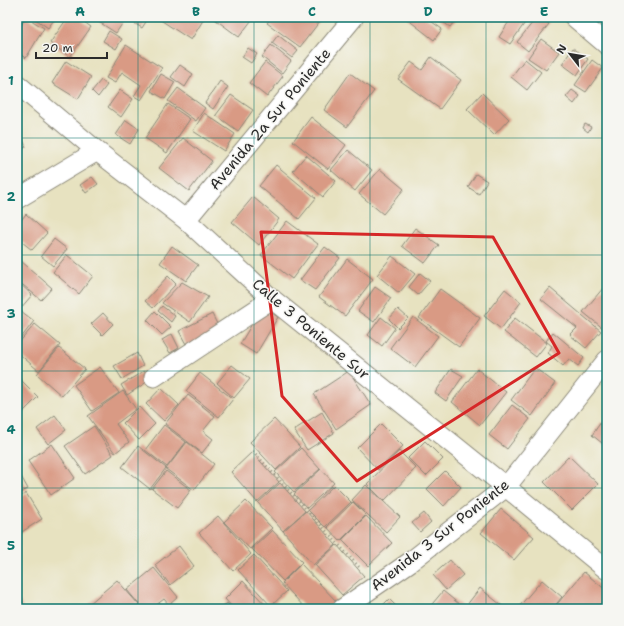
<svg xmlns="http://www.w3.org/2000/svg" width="624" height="626" font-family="'Shantell Sans',sans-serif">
<rect width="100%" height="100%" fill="#f6f6f2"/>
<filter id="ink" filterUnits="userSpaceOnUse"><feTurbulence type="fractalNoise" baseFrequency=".025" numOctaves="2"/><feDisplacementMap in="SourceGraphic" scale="8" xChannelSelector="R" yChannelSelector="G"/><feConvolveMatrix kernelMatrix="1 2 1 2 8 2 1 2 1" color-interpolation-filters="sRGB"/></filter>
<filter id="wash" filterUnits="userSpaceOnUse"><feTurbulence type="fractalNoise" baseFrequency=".012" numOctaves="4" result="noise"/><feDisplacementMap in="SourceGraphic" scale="16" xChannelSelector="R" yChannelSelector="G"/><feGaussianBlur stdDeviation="0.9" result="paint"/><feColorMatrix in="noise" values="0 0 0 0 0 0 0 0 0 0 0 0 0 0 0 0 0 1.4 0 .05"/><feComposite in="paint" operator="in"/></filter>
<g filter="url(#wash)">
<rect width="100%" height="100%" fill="#e7e2c0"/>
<g id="blocks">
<path fill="#d99a84" d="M26,17l18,11 -18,30 -9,-6v-19z
M33,17h23l-8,11z
M68,17h9l14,10 -21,30 -20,-14z
M102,17h23l1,1 -10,15 -17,-11z
M131,17h18l-7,11 -13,-8z
M156,17h49l-14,23z
M212,17h42l-15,20z
M272,17h42l6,4 -20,26 -33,-24z
M409,17h16l17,12 -8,11 -27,-21z
M436,17h22l-8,10z
M512,17h17l-19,27 -11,-7z
M537,17h4l8,7 -21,27 -11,-9z
M109,31l13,8 -6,10 -13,-8z
M278,35l20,16 -6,7 -20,-15z
M541,39l18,13 -13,18 -18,-12z
M126,45l36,23 -21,32 -7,-4 7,-11 -19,-13 -7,11 -9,-5z
M271,45l20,16 -9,12 -20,-16z
M248,48l9,6 -6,9 -9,-6z
M573,48l15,11 -11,16 -15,-11z
M431,57l30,23 -21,29 -42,-30 13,-17 11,8z
M525,59l16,13 -14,18 -16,-13z
M592,60l11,8 -17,24 -11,-7z
M66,61l25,16 -13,22 -26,-16z
M265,62l18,14 -16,21 -18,-14z
M180,65l13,9 -8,13 -14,-10z
M350,73l24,18 -27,36 -23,-17z
M161,74l14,8 -10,17 -14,-8z
M101,80l6,5 -9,12 -6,-6z
M220,81l8,6 -15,22 -8,-6z
M178,88l27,20 -9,13 -28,-20z
M120,90l13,9 -12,18 -13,-10z
M572,90l8,6 -6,8 -8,-7z
M482,93l27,26 -15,16 -27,-26z
M231,95l22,15 -15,21 -22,-16z
M168,104l22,15 -23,34 -22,-15z
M204,113l31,21 -11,17 -31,-20z
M311,117l35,28 -18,24 -35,-28z
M126,120l13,9 -9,15 -14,-9z
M585,124l6,3 -3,5 -5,-4z
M22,137l4,10 -9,4v-12z
M183,138l29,23 -23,30 -30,-23z
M348,150l24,20 -17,21 -24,-21z
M306,155l30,26 -13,16 -30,-26z
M276,165l40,33 -17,21 -40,-33z
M380,169l24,20 -21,25 -24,-20z
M476,174l11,7 -8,13 -11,-7z
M92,177l6,7 -12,9 -6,-8z
M253,197l26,22 -20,26 -27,-23z
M26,214l21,19 -15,17 -15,-12v-13z
M287,221l31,23 -26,35 -31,-24z
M415,228l24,17 -14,18 -23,-17z
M54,239l13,10 -14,17 -12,-10z
M172,246l26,19 -12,16 -26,-18z
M325,247l15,11 -25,32 -15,-10z
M67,255l26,21 -14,18 -26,-22z
M392,256l23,18 -16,19 -22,-18z
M347,259l26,20 -28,37 -26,-19z
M21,261l31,27 -11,12 -24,-20v-15z
M420,273l10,8 -12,14 -9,-8z
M168,276l8,8 -23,24 -8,-7z
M17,281l15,14 -12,14 -3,-3z
M182,282l26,15 -18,25 -28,-19z
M375,287l16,11 -17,24 -16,-11z
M604,287l3,3v38l-2,2 -22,-18z
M550,288l51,43 -15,17 -16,-13 7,-7 -36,-29z
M440,289l40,29 -21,29 -40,-29z
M505,289l16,13 -20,27 -17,-13z
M162,306l13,10 -4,6 -13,-11z
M262,307l16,10 -22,37 -16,-10z
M17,308l17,13 -17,22z
M398,309l10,9 -10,10 -9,-9z
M155,311l16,16 -9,8 -15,-15z
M103,313l10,11 -11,11 -11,-11z
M212,314l9,18 -33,16 -9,-17z
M381,317l14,11 -13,18 -14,-11z
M413,317l25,19 -23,31 -25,-19z
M515,318l32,25 -11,14 -32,-25z
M35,324l25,21 -21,26 -22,-19v-7z
M553,332l31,26 -6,8 -9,-7 -6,7 -15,-13 4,-7 -6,-5z
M172,334l7,14 -9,5 -8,-13z
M59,348l26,21 -23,27 -25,-22z
M137,353l6,13 -21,13 -8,-13z
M232,365l18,14 -16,19 -17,-15z
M100,367l19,26 -27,18 -18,-26z
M535,368l20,15 -23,33 -21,-16z
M451,369l12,7 -17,25 -11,-8z
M477,369l29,23 -26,33 -28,-23z
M144,371l6,9 -23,15 -6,-10z
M349,371l22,34 -35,24 -22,-35z
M200,373l33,26 -14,18 -33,-26z
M19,378l19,19 -21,21v-39z
M161,388l18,17 -15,16 -18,-17z
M123,391l13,18 -20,15 13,18 -14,11 -27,-37z
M188,395l27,21 -12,15 10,8 -11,14 -37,-29z
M512,405l18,14 -23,30 -18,-14z
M139,407l16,17 -16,16 -16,-17z
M322,412l12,21 -27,17 -13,-20z
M55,415l11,15 -18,14 -11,-15z
M274,419l26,28 -24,23 -26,-28z
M601,422l6,4v21l-15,-12z
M381,424l22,22 -25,24 -21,-22z
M164,425l22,17 -19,25 -22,-17z
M94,426l19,29 -28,19 -20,-28z
M425,441l18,18 -17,17 -18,-18z
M187,442l27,22 -20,26 -28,-21z
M52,444l23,34 -24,17 -23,-34z
M138,446l28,22 -16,21 -28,-22z
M301,448l19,21 -26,23 -19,-20z
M399,451l17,17 -32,33 -17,-17z
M252,452l27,30 -22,20 -26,-30z
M569,456l29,28 -26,26 -28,-28z
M17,469l11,20 -11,5z
M321,469l13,14 -27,25 -13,-14z
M166,471l25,19 -14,18 -25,-19z
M445,471l16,16 -17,19 -17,-17z
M280,483l25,28 -22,20 -25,-28z
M334,485l17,17 -26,25 -17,-17z
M366,485l34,32 -14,15 -34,-32z
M26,493l16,26 -25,16v-36z
M246,501l26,27 -22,21 -26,-27z
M353,502l13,13 -26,26 -13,-14z
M501,509l33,28 -20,23 -33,-27z
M306,511l30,34 -23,20 -30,-34z
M424,513l7,9 -11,10 -8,-9z
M218,516l33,38 -18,17 -34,-38z
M366,516l26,27 -24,23 -26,-26z
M272,530l30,32 -19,19 -31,-32z
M337,545l27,31 -22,19 -27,-30z
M179,546l15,20 -24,19 -15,-20z
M254,555l33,36 -16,15 -33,-36z
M450,560l13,15 -17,15 -13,-15z
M301,564l35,37 -9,8h-21l-24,-26z
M154,568l24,29 -9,8 -5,-6 -13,10h-8l-16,-19z
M584,572l23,19v18h-54z
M117,580l22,25 -6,4h-40l-4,-5z
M542,580l20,17 -10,12h-35z
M243,581l26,28h-35l-9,-10z
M480,588l26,21h-37l-3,-3z
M443,591l22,18h-37z
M389,599l10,10h-20z
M20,601l3,8h-6v-6z
M227,603l6,6h-13z"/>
</g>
</g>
<g filter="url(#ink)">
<use href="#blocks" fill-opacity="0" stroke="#898676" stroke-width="1"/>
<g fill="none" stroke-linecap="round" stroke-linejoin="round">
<g stroke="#898676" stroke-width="21">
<path id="minor" d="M574,17l33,28
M17,84l80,67 89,69 86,79 234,188 101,83
M17,199l80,-48
M186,220l168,-203
M154,377l118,-78
M342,609l68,-47 96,-75 101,-127"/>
</g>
<path stroke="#898676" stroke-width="2.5" stroke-dasharray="1 3" stroke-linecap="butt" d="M253,451l108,118"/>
<use href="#minor" stroke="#fff" stroke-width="19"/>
</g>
</g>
<path fill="none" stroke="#d62828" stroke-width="3" stroke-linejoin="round" d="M261,232l232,5 66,116 -202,128 -75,-85z"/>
<path fill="none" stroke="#0f766e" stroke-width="1" stroke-opacity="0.55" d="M138,17v592M254,17v592M370,17v592M486,17v592M17,138h590M17,255h590M17,371h590M17,488h590"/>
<g text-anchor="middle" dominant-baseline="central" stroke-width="3" stroke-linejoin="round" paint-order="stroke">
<g font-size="15" fill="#2b2b2b" stroke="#f6f6f2">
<text transform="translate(270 119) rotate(-50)">Avenida 2a Sur Poniente</text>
<text transform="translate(311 329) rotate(40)">Calle 3 Poniente Sur</text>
<text transform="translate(440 535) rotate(-38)">Avenida 3 Sur Poniente</text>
</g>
</g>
<rect width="624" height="626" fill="none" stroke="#f6f6f2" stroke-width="44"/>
<g transform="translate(570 54) rotate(301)" stroke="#f6f6f2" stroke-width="3" paint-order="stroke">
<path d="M0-3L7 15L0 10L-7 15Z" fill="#2b2b2b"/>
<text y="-6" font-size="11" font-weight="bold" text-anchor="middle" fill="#2b2b2b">N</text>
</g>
<path d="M36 52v6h71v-6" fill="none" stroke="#2b2b2b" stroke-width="2"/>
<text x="42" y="52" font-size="12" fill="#2b2b2b" stroke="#f6f6f2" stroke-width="3" paint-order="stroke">20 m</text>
<rect x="22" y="22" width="580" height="582" fill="none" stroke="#0f766e" stroke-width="1.5"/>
<g font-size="13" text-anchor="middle" font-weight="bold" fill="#0f766e">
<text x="80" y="16">A</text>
<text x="196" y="16">B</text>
<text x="312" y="16">C</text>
<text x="428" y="16">D</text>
<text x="544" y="16">E</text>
<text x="11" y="85">1</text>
<text x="11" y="201">2</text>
<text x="11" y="318">3</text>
<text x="11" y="434">4</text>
<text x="11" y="550">5</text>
</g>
</svg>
